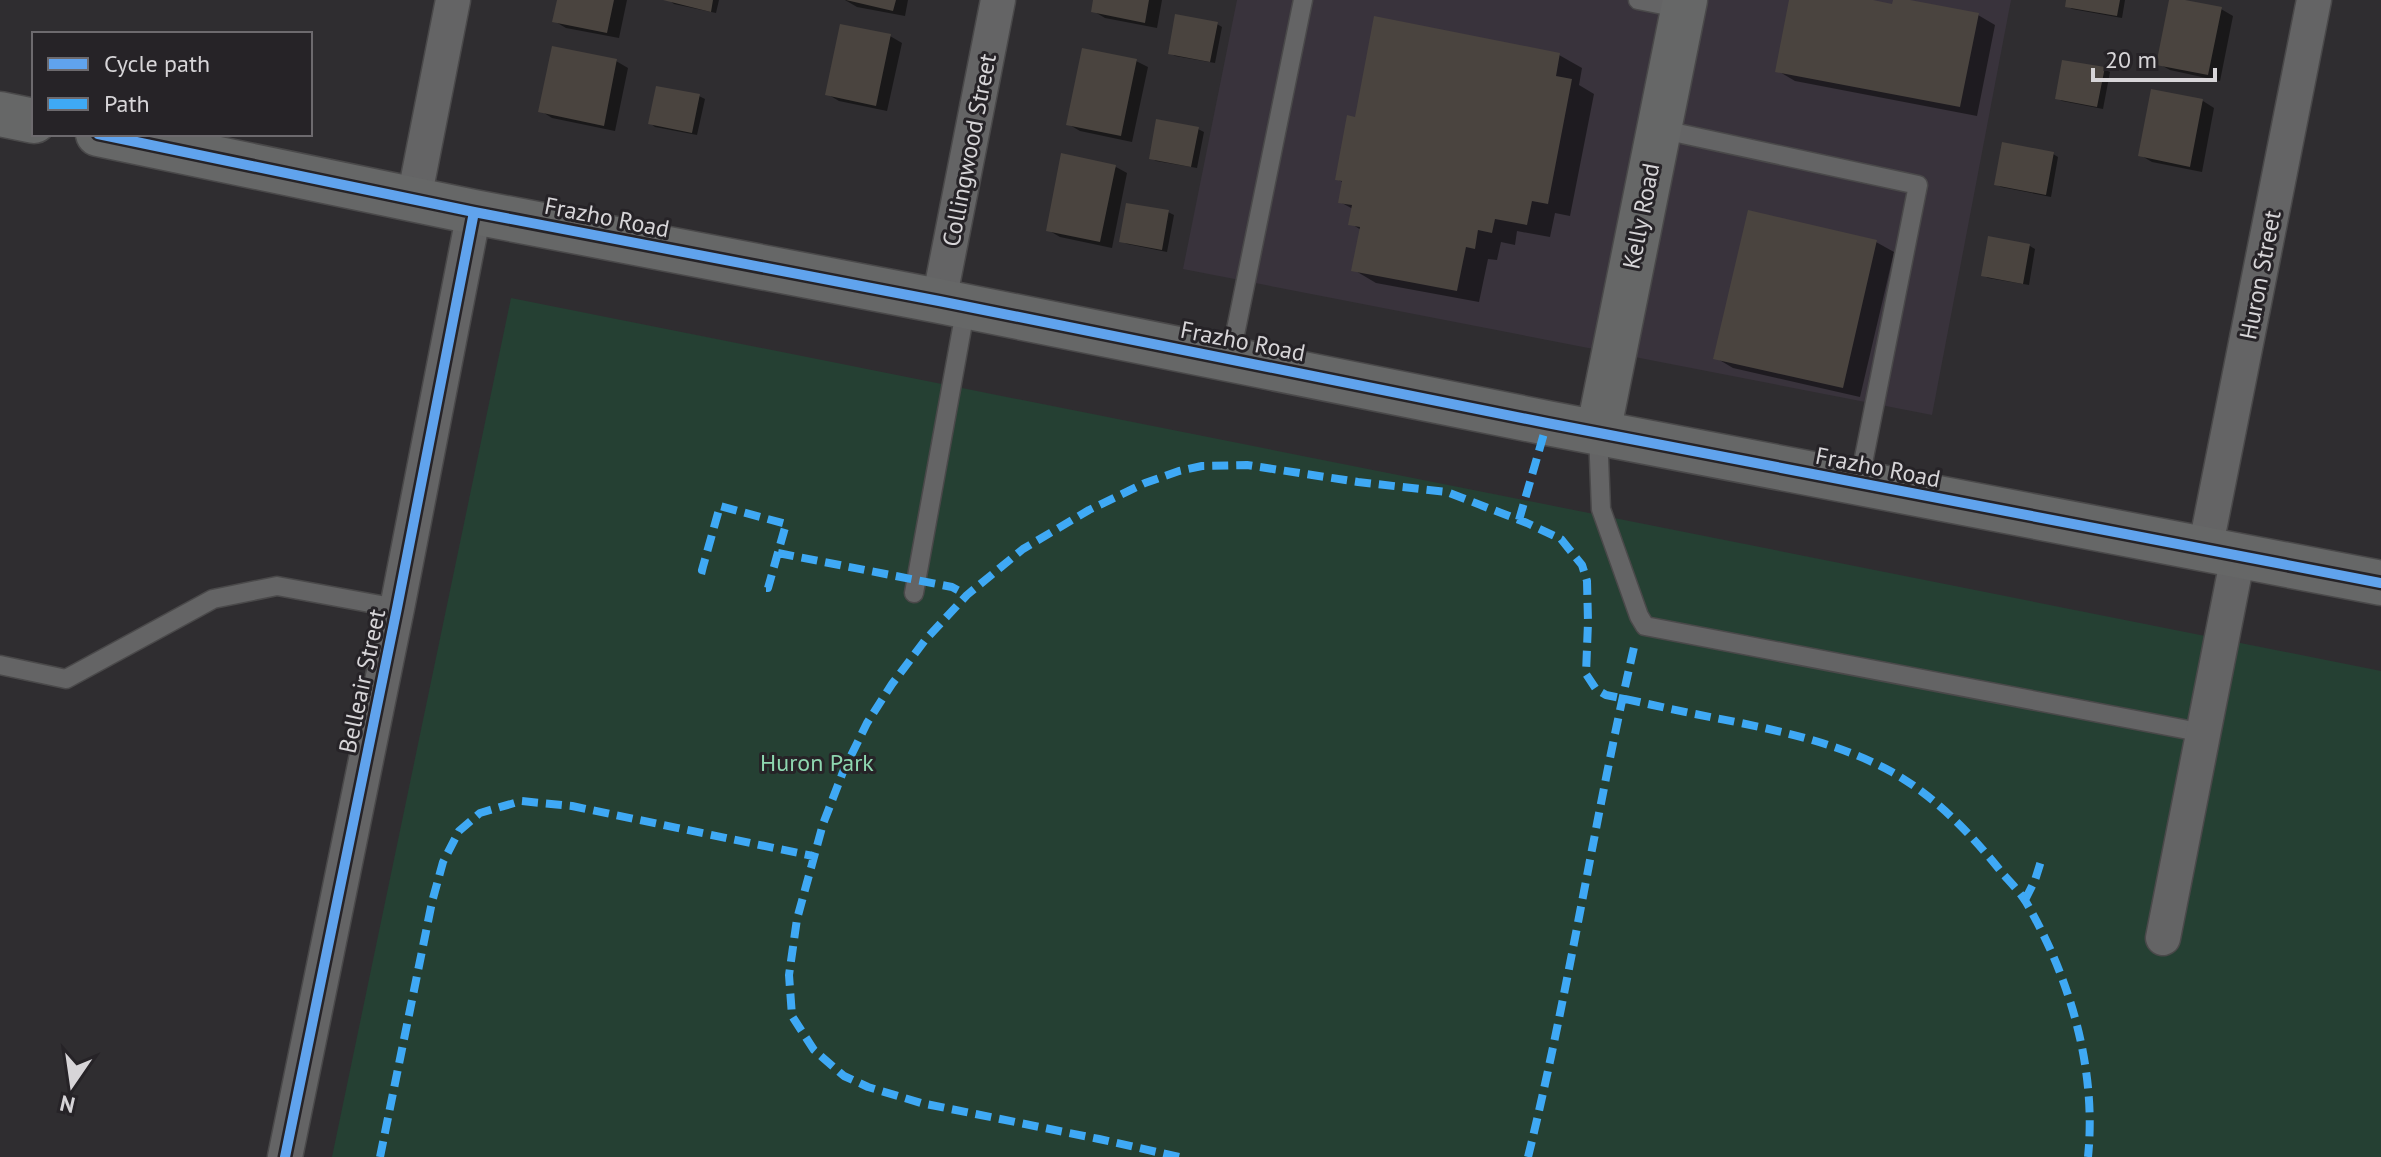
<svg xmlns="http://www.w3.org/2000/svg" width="2381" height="1157" font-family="'PT Sans',sans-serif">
<rect width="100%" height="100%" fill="#2f2d30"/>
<path fill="#39333c" d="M1237,0h774l-79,415 -749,-146z"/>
<path fill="#254033" d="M511,298l1870,373v486h-2049z"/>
<path fill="#0007" d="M559,0h68l-8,38 -53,-10 -12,-7z
M669,0h50l-3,13 -42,-9z
M845,0h63l-3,16 -48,-9z
M1095,0h67l-5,28 -52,-10 -12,-7z
M1791,0h71l32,6 1,-6h4l79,15 17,10 -18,91 -182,-35 -17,-10z
M2068,0h57l-3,18 -50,-9 -5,-3z
M2171,0l50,9 12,7 -13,65 -50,-11 -11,-6z
M1217,24l5,3 -7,36 -40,-7 -5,-3z
M890,36l12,7 -15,68 -48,-10 -12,-7z
M1559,55l23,13 -3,17 15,9 -24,122 -15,-3 -5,24 -33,-6 -2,14 -14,-3 -4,18 -9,-1 -9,43 -103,-19 -22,-13 7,-40 -11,-7 3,-14 -13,-7 4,-19 -7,-4 19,-60z
M616,61l12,7 -13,63 -63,-13 -11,-7z
M1136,61l12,6 -16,75 -52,-11 -12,-7z
M2104,69l6,3 -7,37 -41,-8 -5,-3z
M699,96l6,3 -8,36 -42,-8 -5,-4z
M2203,101l11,7 -12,64 -50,-10 -12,-7z
M1198,129l6,3 -7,36 -41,-7 -5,-3z
M2053,154l5,3 -7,40 -50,-10 -5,-3z
M1116,167l11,6 -15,75 -52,-11 -12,-7z
M1168,212l6,3 -7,37 -40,-8 -6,-3z
M1989,238l41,8 5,3 -6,36 -41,-7 -5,-3z
M1876,242l18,10 -34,145 -127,-29 -17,-10z"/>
<path fill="#4a443f" d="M557,0h57l-7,33 -55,-11z
M663,0h50l-2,12z
M846,0h50l-3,11z
M1093,0h56l-4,23 -54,-11z
M1789,0h84l19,4 1,-4h17l69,13 -19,94 -185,-35z
M2066,0h54l-3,16 -52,-9z
M2169,0h16l37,7 -14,68 -52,-10z
M1175,14l43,8 -8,40 -42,-8z
M1374,16l186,37 -4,23 16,3 -24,125 -16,-3 -5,24 -32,-6 -3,14 -14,-3 -3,19 -9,-2 -9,44 -106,-20 9,-44 -12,-2 4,-20 -14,-2 4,-22 -7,-1 12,-65 8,2z
M840,24l51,10 -15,72 -51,-11z
M552,46l65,13 -13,67 -66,-14z
M1082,48l55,11 -16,77 -55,-11z
M2062,60l43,7 -8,40 -42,-8z
M656,86l44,8 -8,39 -44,-9z
M2151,89l52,10 -13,68 -52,-11z
M1156,119l43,8 -8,40 -42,-8z
M2002,142l52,10 -8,43 -52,-10z
M1061,153l55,12 -16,77 -54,-11z
M1126,203l43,7 -7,40 -43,-8z
M1748,210l129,30 -34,148 -130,-29z
M1988,236l42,8 -7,40 -42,-8z"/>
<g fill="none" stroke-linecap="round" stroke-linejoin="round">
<g stroke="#4a494a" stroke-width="21">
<path id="lane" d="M1638,0l45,9
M1659,129l259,56 -59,298
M1230,359l73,-359
M1598,433l3,76 38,107 6,10 559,107
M914,593l52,-287
M0,665l66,14 147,-80 64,-13 120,22"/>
</g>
<g stroke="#4a494a" stroke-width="37">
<path id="street" d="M414,199l39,-199
M939,301l59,-301
M2205,550l109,-550
M2163,938l75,-382
M285,1157l112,-549 77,-396"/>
</g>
<g stroke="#4a494a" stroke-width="47">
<path id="secondary" d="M0,114l34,7
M98,134l376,78 465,89 608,122 834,160
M1598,433l87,-433"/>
</g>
<use href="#lane" stroke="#646465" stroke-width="18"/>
<use href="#street" stroke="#646465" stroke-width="34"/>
<use href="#secondary" stroke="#666767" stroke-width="44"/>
<path stroke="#3fa9f5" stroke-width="8" stroke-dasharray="16 8" stroke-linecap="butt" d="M1519,520l28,-97
M778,553l174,34 15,8
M706,571l-4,-1 18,-64 66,18 -18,64h-2
M2025,900l10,-20 6,-19
M380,1157l52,-255 11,-40 16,-31 21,-18 41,-12 51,5 241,50
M1179,1157l-80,-18 -178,-36 -53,-16 -24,-11 -30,-26 -22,-34 -3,-41 8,-56 26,-95 20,-52 24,-49 25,-39 34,-45 41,-44 56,-46 66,-39 56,-27 34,-12 23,-5 45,-1 111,17 89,10 80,31 34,16 21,26 5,16 1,41 -2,52 10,15 10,6c30,6 59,13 89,19 66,13 137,25 197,58 44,25 80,63 111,102 8,9 17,18 23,28 44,76 71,167 62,255
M1528,1157c42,-170 67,-343 107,-514"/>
<g stroke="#262327" stroke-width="15">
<path id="cycleway" d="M98,134l376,78 465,89 608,122 834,160
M285,1157l112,-549 77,-396"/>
</g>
<use href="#cycleway" stroke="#60a3ed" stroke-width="10"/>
</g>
<g text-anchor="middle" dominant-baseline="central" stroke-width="6" stroke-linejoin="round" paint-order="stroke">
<g font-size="24" fill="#d7d5d8" stroke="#262327">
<text transform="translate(969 150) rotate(-79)">Collingwood Street</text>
<text transform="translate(1641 216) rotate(-79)">Kelly Road</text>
<text transform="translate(607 217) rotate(11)">Frazho Road</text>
<text transform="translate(2260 275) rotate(-79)">Huron Street</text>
<text transform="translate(1243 341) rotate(11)">Frazho Road</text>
<text transform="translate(1878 467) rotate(11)">Frazho Road</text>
<text transform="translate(362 681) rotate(-78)">Belleair Street</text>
</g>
<g font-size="24" fill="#8ed7b0" stroke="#262327">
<text x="817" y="762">Huron Park</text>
</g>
</g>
<rect x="32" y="32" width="280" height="104" fill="#262327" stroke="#6d6a6e" stroke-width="2"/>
<rect x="48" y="58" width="40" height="12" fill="#60a3ed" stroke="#6d6a6e" stroke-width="2"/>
<text x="104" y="72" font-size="24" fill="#d7d5d8">Cycle path</text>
<rect x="48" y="98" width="40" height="12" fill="#3fa9f5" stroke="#6d6a6e" stroke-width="2"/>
<text x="104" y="112" font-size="24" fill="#d7d5d8">Path</text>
<g transform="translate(72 1085) rotate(193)" stroke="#262327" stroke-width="6" paint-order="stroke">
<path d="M0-6L14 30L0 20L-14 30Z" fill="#d7d5d8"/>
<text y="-12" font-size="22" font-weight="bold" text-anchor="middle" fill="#d7d5d8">N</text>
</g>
<path d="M2093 68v12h122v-12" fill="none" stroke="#d7d5d8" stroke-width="4"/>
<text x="2105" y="68" font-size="24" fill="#d7d5d8" stroke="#262327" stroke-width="6" paint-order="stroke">20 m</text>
</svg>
